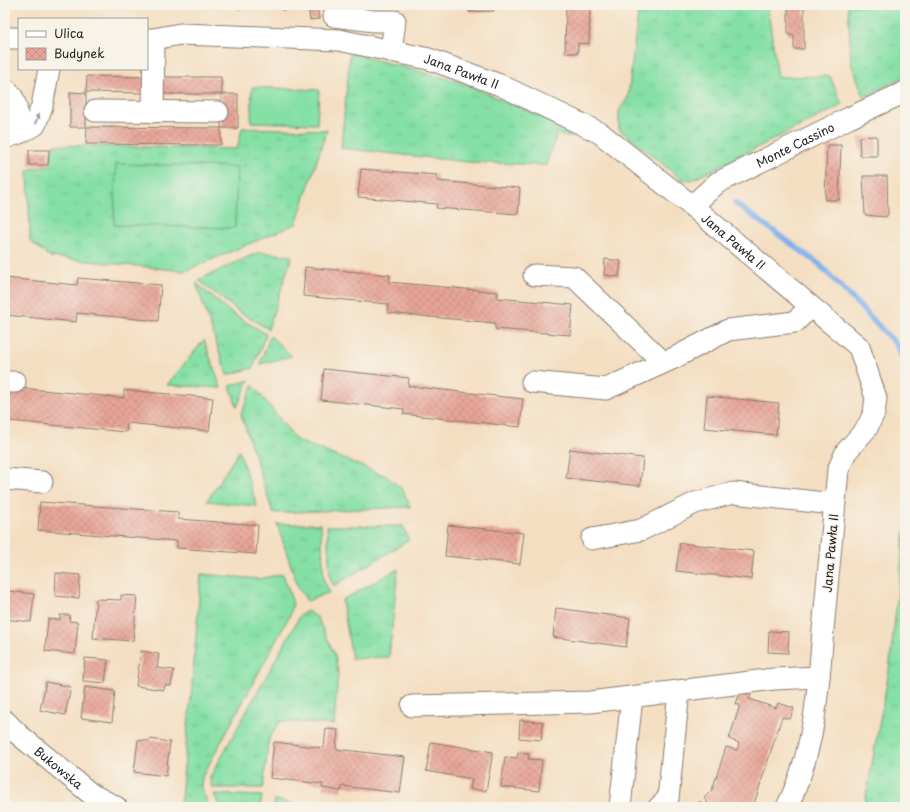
<svg xmlns="http://www.w3.org/2000/svg" width="910" height="812" font-family="'Playpen Sans',sans-serif">
<defs>
<pattern id="grass-tufts" width="24" height="20" patternUnits="userSpaceOnUse"><rect width="24" height="20" fill="#85e0a6"/><path d="M3 7l-1-3M5 7V3M7 7l1-3M15 17l-1-3M17 17v-4M19 17l1-3" fill="none" stroke="#72c08e"/></pattern>
<pattern id="building-cross-hatch" width="8" height="8" patternUnits="userSpaceOnUse"><rect width="8" height="8" fill="#e8a498"/><path d="M0 0l8 8M0 8l8-8" fill="none" stroke="#c68d82"/></pattern>
</defs>
<rect width="100%" height="100%" fill="#f7f3e8"/>
<filter id="ink" filterUnits="userSpaceOnUse"><feTurbulence type="fractalNoise" baseFrequency=".025" numOctaves="2"/><feDisplacementMap in="SourceGraphic" scale="8" xChannelSelector="R" yChannelSelector="G"/><feConvolveMatrix kernelMatrix="1 2 1 2 8 2 1 2 1" color-interpolation-filters="sRGB"/></filter>
<filter id="wash" filterUnits="userSpaceOnUse"><feTurbulence type="fractalNoise" baseFrequency=".012" numOctaves="4" result="noise"/><feDisplacementMap in="SourceGraphic" scale="16" xChannelSelector="R" yChannelSelector="G"/><feGaussianBlur stdDeviation="0.9" result="paint"/><feColorMatrix in="noise" values="0 0 0 0 0 0 0 0 0 0 0 0 0 0 0 0 0 1.4 0 .05"/><feComposite in="paint" operator="in"/></filter>
<g filter="url(#wash)">
<rect width="100%" height="100%" fill="#f4dec1"/>
<path fill="url(#grass-tufts)" stroke="#507e61" d="M639,5h128l11,72 52,-1 12,29 -150,75 -11,-1 -62,-50v-18l9,-14z
M848,5h57v71l-41,21 -13,-34z
M350,53l110,29 93,40 24,13 -10,2 -10,-3 -11,31 -79,-3 -126,-14z
M242,128l85,2 -31,94 -111,47 -135,-14 -20,-16 -2,-71 22,-5 3,-20 184,4z
M259,252l33,4 -24,73 -30,-18 -40,-31z
M196,283l34,29 36,22 -13,34 -26,7z
M270,336l22,20 -32,8z
M204,340l17,48 -54,-3z
M249,380l-12,27 -7,-21z
M253,385l43,55 90,36 17,14 7,17 -137,6 -32,-99z
M239,451l18,55 -50,-5z
M277,524h44l3,57 6,11 -23,9 -9,-14z
M327,526h76l6,14 -75,46 -4,-8z
M905,529v278h-41l25,-136z
M398,569l-9,88 -37,2 -10,-59z
M201,574l57,5 25,-5 10,29 -3,12 -88,162 -1,11 8,19h-29l11,-111z
M307,611l10,6 18,38 3,18 -4,52 -53,-4 -12,17 -6,50h-51l-2,-11 91,-163z
M214,794l48,2 -2,11h-40z
M275,800l34,7h-35z"/>
<path fill="#85e0a6" stroke="#507e61" d="M252,87l67,3 -2,34 -66,-2z
M116,164l121,3 -2,61 -121,-3z"/>
<g fill="none" stroke-linecap="round" stroke-linejoin="round">
<path stroke="#7fb1eb" stroke-width="5.5" d="M735,203l84,61 77,80 9,19"/>
</g>
<g id="blocks">
<path fill="url(#building-cross-hatch)" d="M239,5h18l1,1 -19,3z
M281,5h17v3l-16,2z
M308,5h9l2,14 -9,1z
M469,5h24l1,6 -25,1z
M566,5l24,1 -1,38 -11,-1v10h-13z
M788,8h16v41h-10v-14h-6z
M87,76l58,1v16l-59,-1z
M163,77h58l1,17h16v34h-17v-34h-58z
M70,92l16,1v34h-16z
M87,127l134,1v17l-135,-1z
M877,136v20h-17l-1,-19z
M827,145h14l-2,55h-14z
M29,150h20l-1,15h-19z
M361,169l76,6v6l83,7 -2,26 -82,-6 1,-4 -79,-7z
M863,176h24l1,38 -2,3 -21,-2z
M605,259l16,2 -2,16 -15,-2z
M305,267l85,8 -1,7 109,10 -1,6 76,7 -3,30 -75,-6v-6l-107,-10v-9l-85,-8z
M5,278l72,7 1,-7 83,7 -3,36 -81,-8 -1,9 -71,-7z
M324,369l85,9 -1,8 115,13 -3,28 -117,-13 1,-5 -83,-9z
M10,387l114,11v-8l89,8 -4,33 -82,-8 -1,9 -117,-11 -1,8h-3v-33l4,1z
M707,396l72,7 -3,32 -72,-7z
M570,449l73,9 -3,28 -74,-8z
M40,502l138,10v7l80,6 -2,29 -79,-6v-7l-139,-11z
M448,525l76,8 -4,31 -75,-8z
M680,543l74,8 -3,28 -75,-8z
M56,573l24,2 -1,23 -24,-2z
M5,578h2l-1,16h-1z
M8,591l26,3 -3,28 -26,-3z
M121,595l16,1 -4,45 -40,-3 3,-39 25,1z
M556,608l74,10 -4,29 -73,-10z
M60,615h10l-1,6 9,1 -3,32 -30,-3 3,-32 12,1z
M769,631l20,1 -1,21 -20,-1z
M141,651l18,3 -2,14 17,2 -3,16 -6,-1 -1,5 -28,-4z
M85,658l23,2 -3,23 -22,-2z
M46,682l25,5 -6,28 -25,-5z
M85,687l30,4 -3,31 -31,-4z
M740,692l11,3 -2,4 27,9 2,-5 16,5 -4,11 -8,-2 -29,90h-58l5,-6 4,5 4,-3 -4,-5 8,-8 14,-43 11,3 2,-7 -10,-4 11,-34 -4,-1z
M520,720l23,2 -2,18 -22,-2z
M326,729l12,1 -2,19 69,8 -5,36 -58,-7 -1,5 -19,-3 1,-4 -53,-6 4,-36 50,6z
M150,739l20,3 -4,34 -32,-4 4,-32 11,1z
M431,742l62,10 -7,39 -16,-2 2,-10 -46,-8z
M518,753l11,1 -1,5 14,1 -3,31 -38,-4 4,-30 12,1z"/>
</g>
</g>
<g filter="url(#ink)">
<use href="#blocks" fill-opacity="0" stroke="#887d6e" stroke-width="1"/>
<g fill="none" stroke-linecap="round" stroke-linejoin="round">
<g stroke="#887d6e" stroke-width="23">
<g id="minor">
<path d="M334,16l40,5h21l-4,30"/>
<path d="M5,38h14"/>
<path id="s1" d="M147,39h7l26,-5 159,6 90,19 71,26 100,48 92,73 167,141 17,51 -2,15 -7,15 -21,24 -8,18c-5,53 -10,106 -15,160 -5,62 -8,120 -36,177"/>
<path d="M5,89c14,9 12,29 14,44"/>
<path d="M95,111l123,1"/>
<path d="M153,112l1,-73"/>
<path d="M5,138l14,-5 16,-8 7,-19 7,-37"/>
<path id="s2" d="M692,206l25,-23 132,-65 56,-26"/>
<path d="M534,275l40,2 89,85"/>
<path d="M5,382h10"/>
<path d="M532,382l74,7 68,-31 54,-28 67,-8 15,-15"/>
<path d="M5,479l37,3"/>
<path d="M592,539l49,-9 54,-27 38,-10 101,11"/>
<path d="M412,706l178,-4 184,-23 45,-2"/>
<path id="s3" d="M5,721l13,13 73,60 25,13"/>
<path d="M620,807l12,-110"/>
<path d="M659,807l9,-8 11,-108"/>
</g>
</g>
<use href="#minor" stroke="#fff" stroke-width="21"/>
</g>
<defs><path id="oneway-solid" d="M-6-.8H1V-3.2L6.5 0L1 3.2V.8H-6Z"/></defs>
<use fill="#999" href="#oneway-solid" transform="translate(37 119) rotate(-67)"/>
</g>
<g text-anchor="middle" dominant-baseline="central" stroke-width="3" stroke-linejoin="round" paint-order="stroke">
<g font-size="12" fill="#1c1c1c" stroke="#f7f3e8">
<text stroke="none"><textPath href="#s1" startOffset="319">Jana Pawła II</textPath></text>
<text stroke="none"><textPath href="#s2" startOffset="121">Monte Cassino</textPath></text>
<text stroke="none"><textPath href="#s1" startOffset="643">Jana Pawła II</textPath></text>
<text transform="translate(830 553) rotate(-85)">Jana Pawła II</text>
<text stroke="none"><textPath href="#s3" startOffset="71">Bukowska</textPath></text>
</g>
</g>
<rect width="910" height="812" fill="none" stroke="#f7f3e8" stroke-width="20"/>
<rect x="18" y="18" width="130" height="52" fill="#f7f3e8" stroke="#9f9d96"/>
<rect x="26" y="31" width="20" height="6" fill="#ffffff" stroke="#9f9d96"/>
<text x="54" y="38" font-size="12" fill="#1c1c1c">Ulica</text>
<rect x="26" y="48" width="20" height="12" fill="url(#building-cross-hatch)" stroke="#9f9d96"/>
<text x="54" y="58" font-size="12" fill="#1c1c1c">Budynek</text>
</svg>
